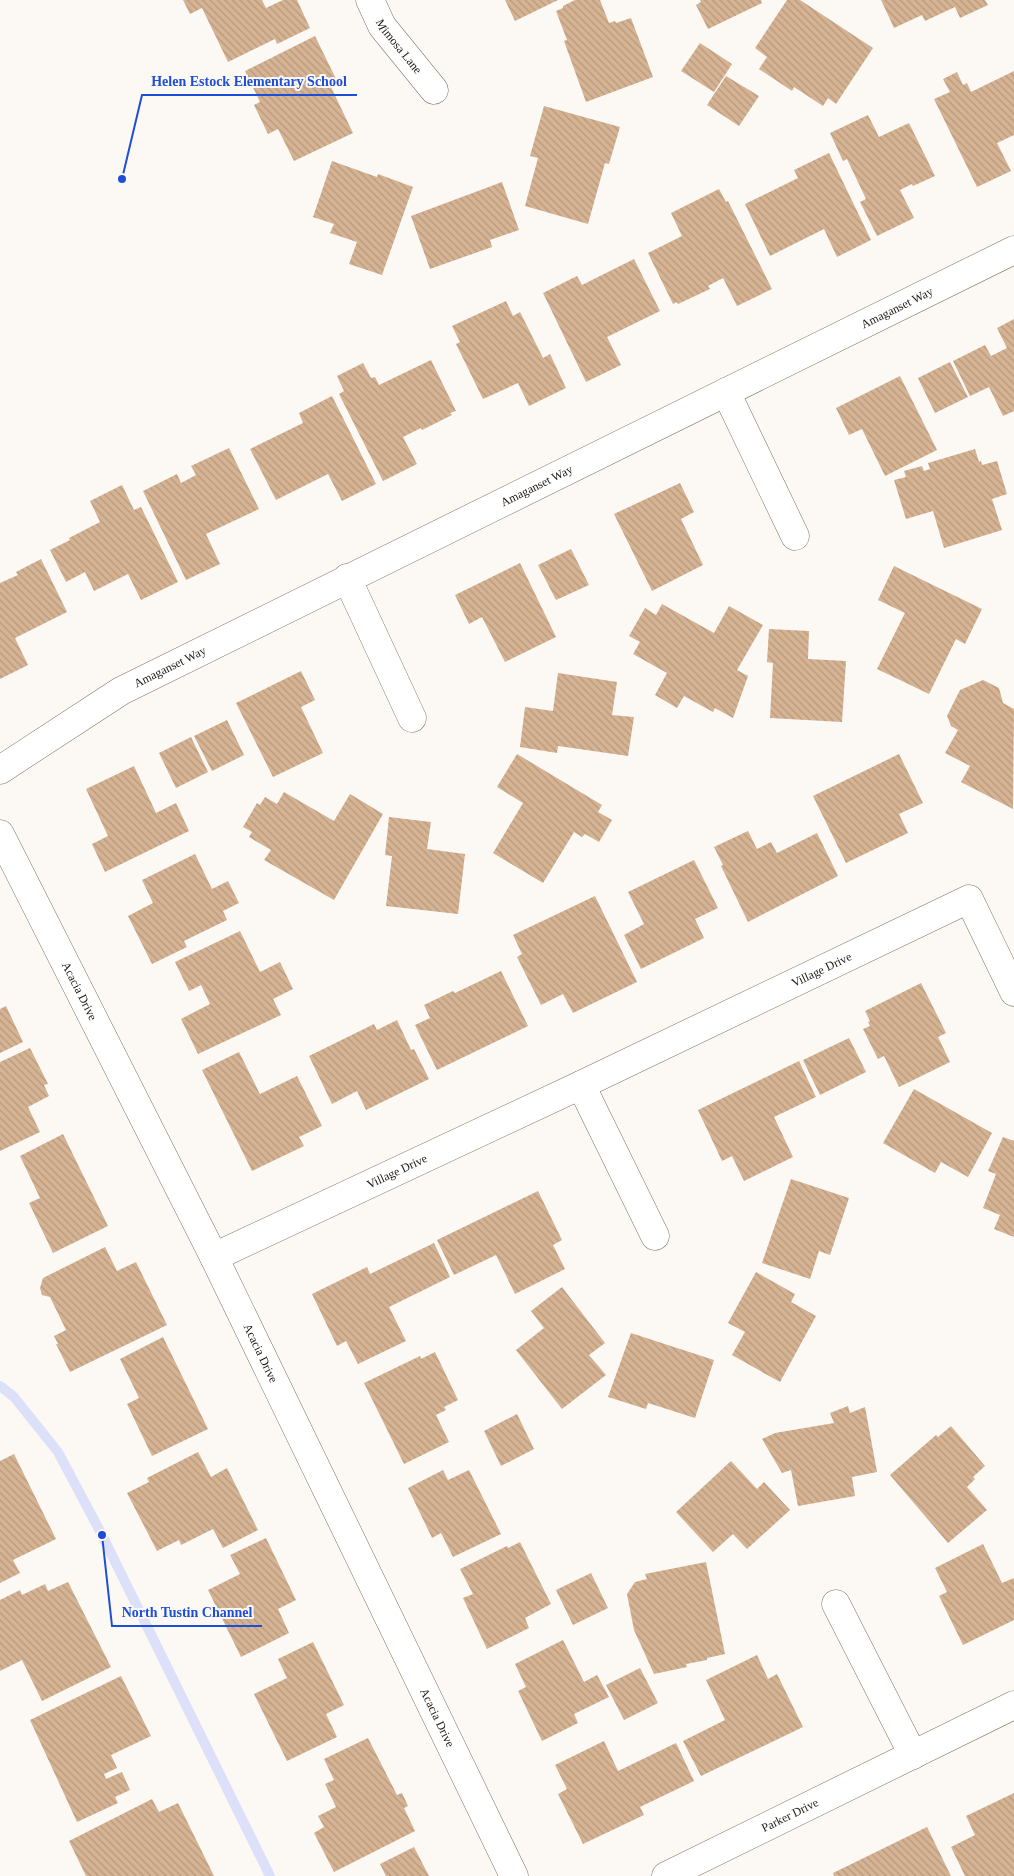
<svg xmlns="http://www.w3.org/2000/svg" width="1014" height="1876" font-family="Georgia,serif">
<defs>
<pattern id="building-back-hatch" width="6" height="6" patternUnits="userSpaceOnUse" patternTransform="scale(1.25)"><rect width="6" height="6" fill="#d5b393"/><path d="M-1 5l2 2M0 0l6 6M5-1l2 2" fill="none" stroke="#b6997e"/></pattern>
</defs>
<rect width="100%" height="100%" fill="#fcf9f5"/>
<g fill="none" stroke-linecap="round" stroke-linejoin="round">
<path stroke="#dce0f9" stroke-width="10" d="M0,1386l14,11 44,55 44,83 168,341"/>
</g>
<path fill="url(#building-back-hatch)" d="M183,0h79l4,8 17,-8h14l13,28 -33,16 -2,-5 -47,23 -26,-54 -12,6z
M505,0h53l-43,21z
M575,0h25l9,23 6,-2 1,2 15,-5 22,59 -67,25 -22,-61 3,-1 -11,-29 7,-3v-2z
M700,0h61l1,3 -54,26 -12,-24 5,-3z
M787,0h13l73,48 -37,56 -8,-6 -5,8 -29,-19 -2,4 -33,-22 8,-12 -12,-9z
M881,0h104l3,5 -28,13 -5,-11 -30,14 -3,-6 -28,13z
M315,36l22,45 -7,4 23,48 -59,28 -16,-32 -10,5 -14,-29 6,-3 -15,-31z
M700,43l32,21 -18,28 -33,-21z
M1014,71v64l-17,8 14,28 -34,16 -43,-88 16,-7 -7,-13 14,-7 6,13 4,-2 4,9z
M726,76l33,20 -20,30 -32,-21z
M544,106l76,21 -11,37 -4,-1 -17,61 -63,-18 13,-48 -8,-2z
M868,115l11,22 30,-14 26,53 -22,10 -1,-2 -12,6 14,28 -37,18 -17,-34 6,-3 -19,-40 -4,2 -13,-28z
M829,153l42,87 -34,17 -13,-28 -54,27 -25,-52 53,-26 -4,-8z
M332,161l45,16 1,-3 35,13 -31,88 -33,-11 8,-22 -27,-9 4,-9 -21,-7z
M502,182l17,48 -29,10 2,7 -62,22 -19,-53z
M719,189l7,13 2,-1 44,88 -35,17 -14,-28 -15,8 2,3 -32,15 -1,-2 -4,2 -25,-51 34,-17 -11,-23z
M634,259l26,52 -53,26 14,28 -35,17 -43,-89 34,-17 5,9z
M506,301l7,15 7,-4 23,46 7,-4 16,34 -37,18 -11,-23 -35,16 -27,-55 4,-2 -8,-16z
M1014,319v92l-11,5 -14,-29 -19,9 -17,-35 32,-16 6,11 16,-8 -10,-20z
M431,360l25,51 -6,2 2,2 -30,15 -1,-2 -18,9 14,27 -34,17 -44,-87 5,-3 -7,-15 26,-13 8,15 4,-1 4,8z
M950,362l18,35 -33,16 -17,-35z
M900,376l37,74 -52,26 -23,-47 -13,6 -13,-27z
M332,396l44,88 -34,17 -14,-27 -52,26 -26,-51 53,-26 -4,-10z
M229,448l30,61 -53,25 14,30 -34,16 -43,-89 34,-17 4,9 15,-8 -5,-9z
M975,449l4,13 2,-1 1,4 15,-4 10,33 -15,5 10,31 -58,18 -11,-37 -27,8 -12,-39 12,-3 -2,-6 18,-5 2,5 6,-2 -2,-6z
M680,483l14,29 -13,7 22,46 -51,26 -38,-77z
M122,485l12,25 7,-3 37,75 -37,18 -13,-26 -34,17 -9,-19 -19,10 -16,-32 20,-10 -1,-2 31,-16 -10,-21z
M571,549l18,36 -33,15 -18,-35z
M41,559l26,53 -52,26 13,27 -28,14v-96l18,-8 -2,-3z
M520,563l36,74 -51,25 -23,-45 -13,7 -14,-29z
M894,566l88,43 -17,35 -9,-5 -27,55 -52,-25 28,-56 -27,-13z
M662,604l52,29 15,-27 34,19 -26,45 11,6 -15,42 -18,-10 -2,4 -29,-16 -7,12 -22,-13 12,-22 -34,-19 7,-12 -11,-6 16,-28 11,7z
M769,629l40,2 -1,28 38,2 -4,61 -72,-4 3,-55 -6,-1z
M301,671l14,29 -14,7 22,46 -50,24 -37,-74z
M558,673l59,9 -5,33 22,2 -6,39 -70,-10 -1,7 -37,-6 5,-40 28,4z
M983,680l16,8 4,15 11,6 -1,100 -52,-27 9,-16 -25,-13 13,-23 -7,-4 -4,-10 13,-26z
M227,720l17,35 -32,16 -18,-35z
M191,737l17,35 -32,16 -17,-35z
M517,754l85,51 -4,7 14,8 -13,22 -14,-8 -3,3 -8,-5 -31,51 -50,-30 30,-50 -26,-16z
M899,754l24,49 -24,11 9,19 -62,30 -33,-67z
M134,766l22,47 20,-10 13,28 -84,41 -13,-28 16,-8 -22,-47z
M284,792l50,29 16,-27 33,20 -49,86 -70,-40 7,-10 -22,-13 3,-5 -9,-5 14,-24 3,2 5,-8 12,7z
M389,817l42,5 -4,27 38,5 -7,60 -72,-8 6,-50 -7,-1z
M748,831l9,18 14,-7 6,11 40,-20 21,43 -90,46 -27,-56 2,-1 -9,-18z
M195,854l17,35 16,-8 11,22 -16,8 4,9 -43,21 3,6 -35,17 -24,-48 25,-13 -11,-23z
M694,860l24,48 -23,11 9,19 -63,31 -17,-34 20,-11 -16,-32z
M595,896l42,86 -64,31 -10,-19 -22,11 -24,-48 5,-3 -9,-19z
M240,931l20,41 20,-10 13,27 -20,10 8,16 -83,39 -17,-35 29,-15 -9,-19 -12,6 -14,-29z
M501,971l27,55 -91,44 -22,-45 15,-7 -6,-13 29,-14 2,2z
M921,983l25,50 -8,4 12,25 -51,25 -15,-31 -6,3 -15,-30 7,-3 -2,-4 2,-1 -5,-10z
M6,1006l17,36 -23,11v-44z
M397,1020l14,30 3,-1 15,30 -63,31 -9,-19 -25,13 -23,-48 65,-32 3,6z
M849,1038l17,34 -46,23 -17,-35z
M30,1048l18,36 -4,1 5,11 -21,11 12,25 -40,19v-89z
M239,1052l21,42 37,-18 25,50 -23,11 5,9 -52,25 -50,-101z
M799,1061l17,36 -42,20 19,40 -49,24 -12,-25 -10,5 -24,-51z
M914,1089l78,44 -24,44 -27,-15 -6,11 -52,-30z
M63,1134l45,92 -55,27 -24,-50 11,-5 -20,-42z
M1003,1137l11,4v96l-20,-8 6,-14 -17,-7 13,-34 -8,-3z
M791,1179l58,19 -19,57 -11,-4 -9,28 -48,-16z
M538,1191l24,49 -9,5 12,24 -50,25 -19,-39 -42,20 -17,-35z
M434,1243l16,34 -61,30 17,34 -48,23 -12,-23 -9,5 -25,-52 55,-27 3,7z
M105,1247l12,24 19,-9 31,63 -97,47 -14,-28h2l-4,-8 12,-6 -16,-33 -8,-2 -2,-7 3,-10z
M756,1272l39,22 -4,8 25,14 -36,66 -48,-27 13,-23 -17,-9z
M562,1287l43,56 -16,12 17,20 -44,34 -46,-59 28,-22 -13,-17z
M631,1333l83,27 -19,58 -47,-15 -2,6 -38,-12z
M163,1337l45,92 -56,27 -25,-52 12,-6 -19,-39z
M435,1352l23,48 -14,7 2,3 -10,5 13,27 -45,22 -40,-81 56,-27 1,3z
M848,1406l2,7 15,-6 12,65 -25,5 3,19 -57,10 -7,-36 -9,3 -20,-34 13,-6 59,-10 -4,-10z
M517,1414l17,35 -33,17 -17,-35z
M951,1426l34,40 -12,11 2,2 -8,8 20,23 -39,33 -58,-68 46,-40 2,2z
M198,1452l13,25 16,-9 31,62 -35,18 -10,-19 -32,16 -2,-5 -22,11 -30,-58 22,-11 -2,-4z
M14,1454l42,85 -43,21 7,13 -20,10v-122z
M731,1461l26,28 7,-7 26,28 -43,39 -14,-15 -20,18 -37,-40z
M443,1470l5,10 21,-10 32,64 -48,23 -12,-24 -9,5 -24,-50z
M266,1538l30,62 -18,9 11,24 -48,24 -33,-67 32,-16 -10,-19z
M520,1542l31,62 -26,14 4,10 -42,21 -24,-51 10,-4 -13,-25 47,-23 1,2z
M983,1544l19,39 12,-5v42l-51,25 -24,-49 8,-4 -12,-24z
M706,1562l19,92 -18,4v2l-21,4 1,3 -33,7 -20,-44 -7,-36 8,-12 12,-3 -2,-5z
M591,1573l17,35 -35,17 -17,-35z
M68,1582l43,85 -69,34 -20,-41 -22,11v-71l20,-10 2,5 23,-11 3,7z
M563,1640l21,42 13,-7 12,22 -35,17 4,9 -36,18 -24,-50 8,-4 -11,-23z
M313,1642l31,63 -18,9 11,23 -50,24 -33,-67 33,-16 -9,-19z
M757,1655l11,24 9,-5 26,53 -102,49 -18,-35 42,-21 -19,-40z
M640,1668l18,35 -34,17 -18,-35z
M121,1676l30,60 -40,19 6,13 -13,6 2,5 16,-7 8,18 -15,7 3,6 -41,19 -47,-102z
M368,1738l29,57 5,-2 6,13 -4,2 11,23 -81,41 -20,-39 10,-6 -6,-11 18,-9 -11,-23 9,-4 -10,-21z
M604,1741l14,30 58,-28 18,38 -54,26 4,8 -61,29 -25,-50 9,-5 -12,-24z
M1014,1793v83h-49l-14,-29 24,-12 -9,-19z
M152,1799l7,13 19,-9 36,73h-128l-17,-35z
M927,1827l24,49h-117l-1,-3z
M414,1847l15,29h-43l-6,-12z"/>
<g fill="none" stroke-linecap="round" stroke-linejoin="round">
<g stroke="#827363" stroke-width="29">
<g id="minor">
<path id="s1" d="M370,0l12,26 52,64"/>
<path d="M726,392l69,144"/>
<path d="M347,578l65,140"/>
<path id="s2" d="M0,834l214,423 300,619"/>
<path d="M581,1085l74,151"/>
<path id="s3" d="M214,1257l367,-172 388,-186 45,93"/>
<path d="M836,1604l77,151"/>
<path id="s4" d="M666,1876l348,-171"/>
</g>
</g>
<g stroke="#827363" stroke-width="29">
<g id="tertiary">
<path id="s5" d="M0,770l121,-79 893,-441"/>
</g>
</g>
<use href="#minor" stroke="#fff" stroke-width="28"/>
<use href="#tertiary" stroke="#fff" stroke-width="28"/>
</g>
<g text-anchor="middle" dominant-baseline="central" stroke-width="4" stroke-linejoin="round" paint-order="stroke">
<g font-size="12" fill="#1c150f" stroke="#fcf9f5">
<text stroke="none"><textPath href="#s1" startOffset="55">Mimosa Lane</textPath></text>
<text stroke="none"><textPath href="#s5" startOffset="1010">Amaganset Way</textPath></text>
<text stroke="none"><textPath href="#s5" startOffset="608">Amaganset Way</textPath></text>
<text stroke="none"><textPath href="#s5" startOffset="199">Amaganset Way</textPath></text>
<text stroke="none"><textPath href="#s3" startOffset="672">Village Drive</textPath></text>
<text stroke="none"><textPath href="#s2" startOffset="176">Acacia Drive</textPath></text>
<text stroke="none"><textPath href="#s3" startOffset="202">Village Drive</textPath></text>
<text stroke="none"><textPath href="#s2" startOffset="581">Acacia Drive</textPath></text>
<text stroke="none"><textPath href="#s2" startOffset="986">Acacia Drive</textPath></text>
<text stroke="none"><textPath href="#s4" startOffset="138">Parker Drive</textPath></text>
</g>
</g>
<path fill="none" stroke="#1d4ed8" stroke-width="2" d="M122 179L142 95H357M102 1535L112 1626H262"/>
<g fill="#1d4ed8" stroke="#fcf9f5" stroke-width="2">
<circle cx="122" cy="179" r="5"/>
<circle cx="102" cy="1535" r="5"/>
</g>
<g font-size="14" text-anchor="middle" font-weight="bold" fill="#1d4ed8" stroke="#fcf9f5" stroke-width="4" stroke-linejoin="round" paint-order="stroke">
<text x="249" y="86">Helen Estock Elementary School</text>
<text x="187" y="1617">North Tustin Channel</text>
</g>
</svg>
